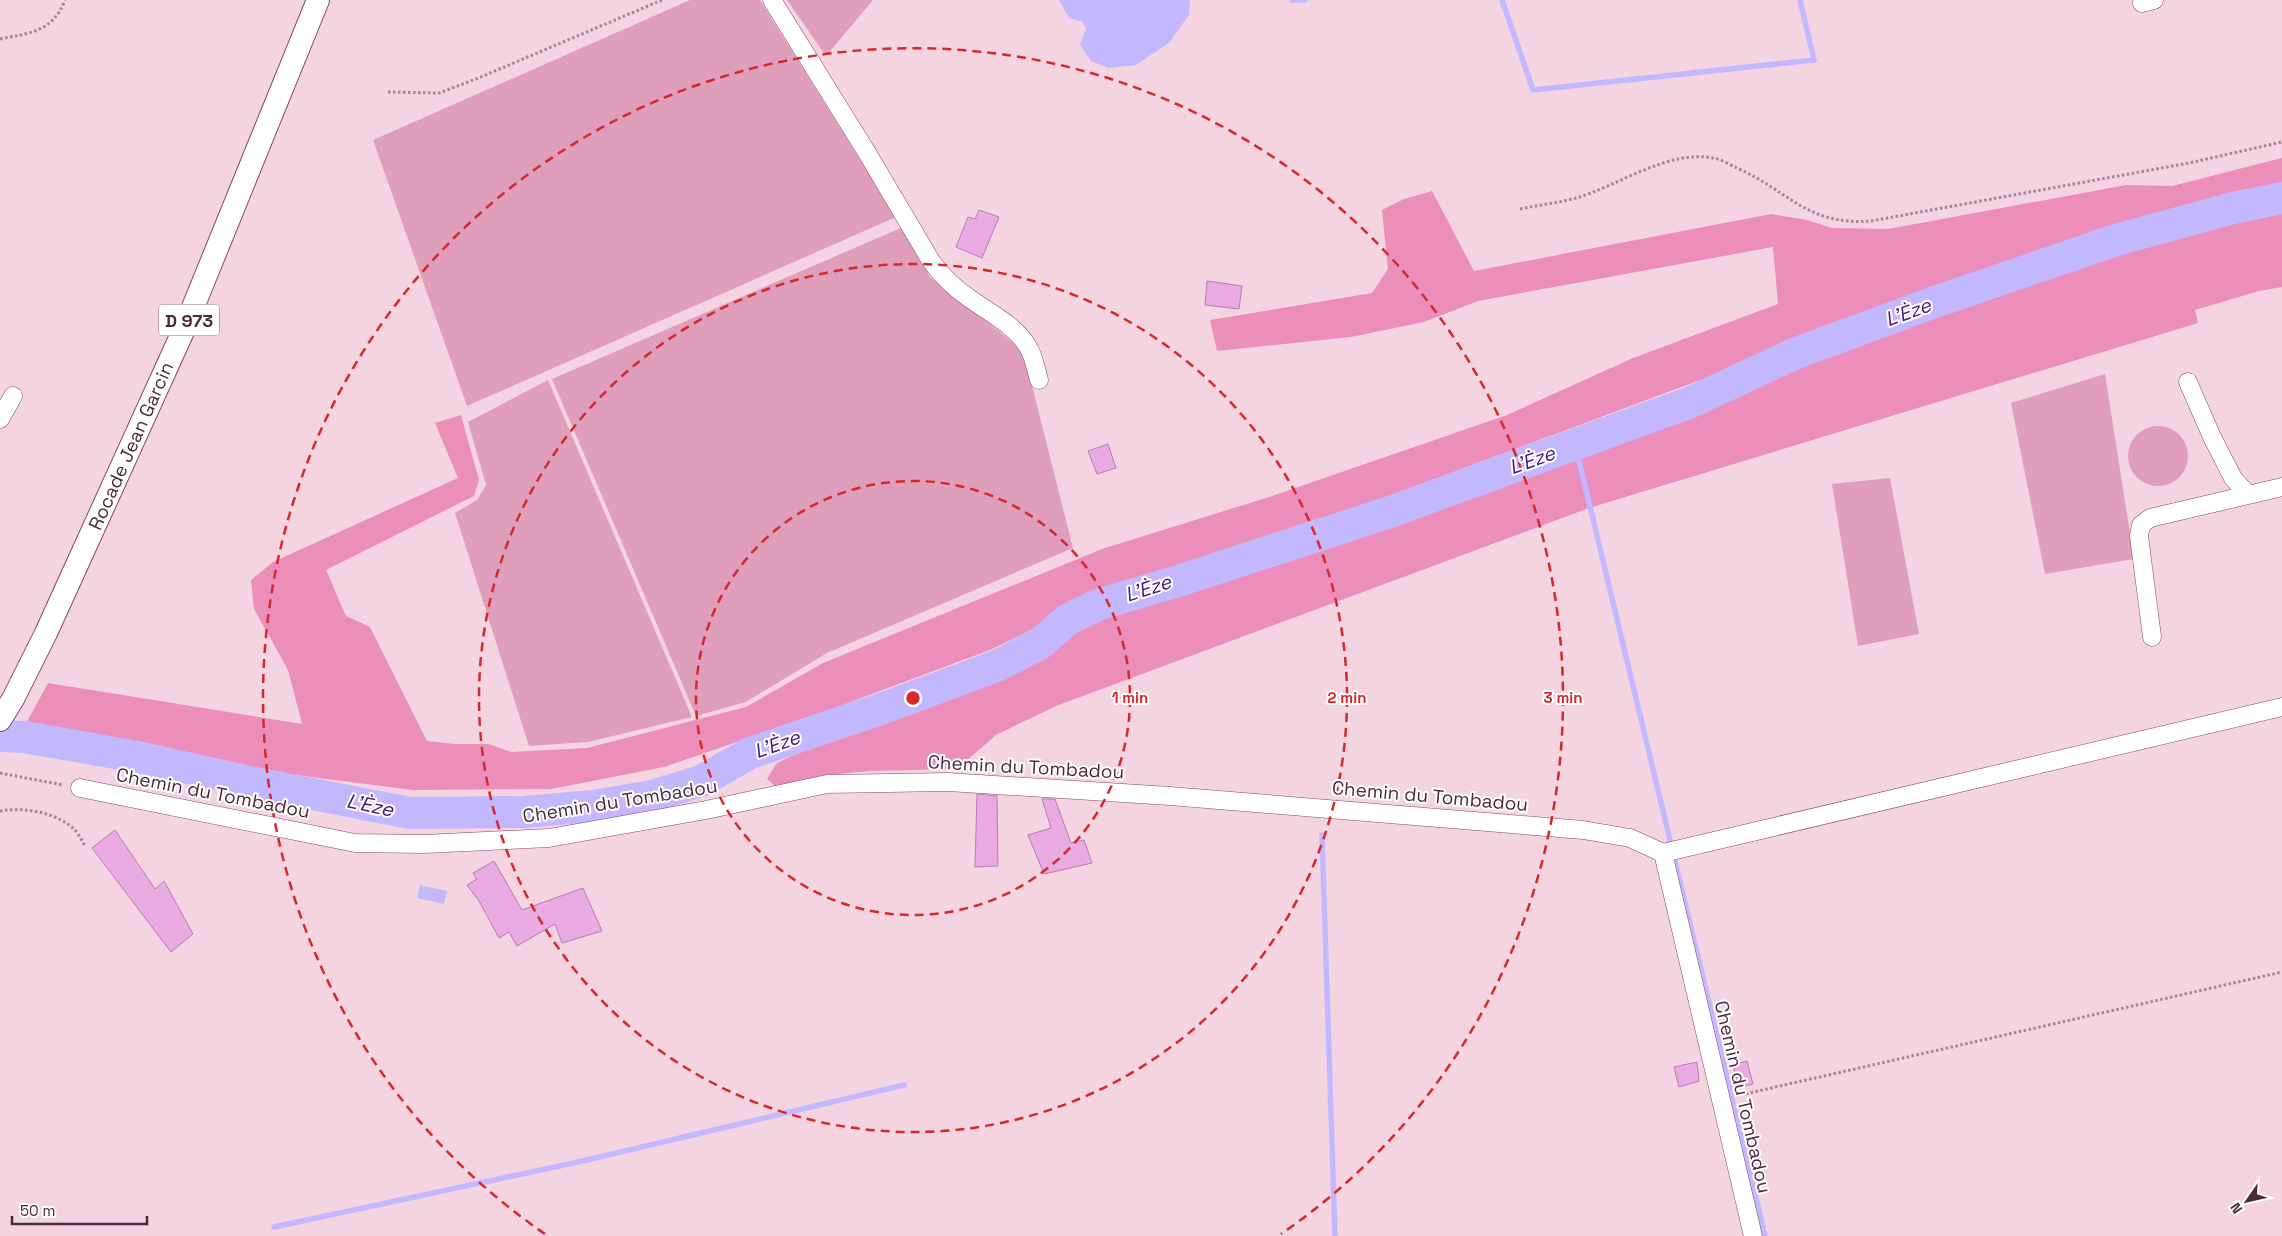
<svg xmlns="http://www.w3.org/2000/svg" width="2282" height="1236" font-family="'Space Grotesk',sans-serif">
<rect width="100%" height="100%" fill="#f5d4e2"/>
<path fill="#df9ebb" d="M690,0h70l136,217 -429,189 -94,-266z
M787,0h86l-47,56z
M903,227l27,50 93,73 50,198 -246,105 -81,49 -50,14 -144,-337z
M2105,374l29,185 -89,15 -34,-171z
M548,380l144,337 -104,25 -59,4 -74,-233 22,-13 9,-15 -18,-63z
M2128 456a30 30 0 1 1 60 0a30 30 0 1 1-60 0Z
M1890,478l29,156 -61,12 -26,-162z"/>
<path fill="#eb8fba" d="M2282,158v31l-103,27 -210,64 -806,300 -72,21 -101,49 -177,66 -149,51 -113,22 -138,1 -180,-23 -171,-29 -39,-9 25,-46 254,41 -14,-54 -34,-61 -3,-29 22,-18 185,-84 -23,-55 26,-8 18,65 -5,16 -148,74 20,46 24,11 57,114 28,3h34l22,8 76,-4 159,-41 77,-44 279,-114 167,-52 238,-82 126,-57 145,-54 -5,-57 -295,54 -54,21 -73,15 -134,14 -7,-31 162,-27 16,-24 -6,-59 22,-11 28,-8 42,80 297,-57 36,6 25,8 56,1 238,-44 46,1z
M2282,206v81l-23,4 -64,19 3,13 -609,185 -533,198 -60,29 -39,34 -86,2 -47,4 -49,11 -8,-7 10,-16 46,-22 211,-81 43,-37 28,-16 150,-43 155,-49 288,-106 209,-85 213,-78z"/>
<path fill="#c3b8fd" d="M1059,0h131l-1,15 -20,28 -33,22 -27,3 -18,-7 -11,-16 6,-16 -3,-7 -14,-4z
M420,885l27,6 -3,13 -27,-6z"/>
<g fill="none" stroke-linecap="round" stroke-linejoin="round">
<path stroke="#c3b8fd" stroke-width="5.5" d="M1292,0h13
M1502,0l31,90 281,-30 -14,-60
M1575,444l190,792
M1322,835l13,401
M274,1227l304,-65 326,-77"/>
<path stroke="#c3b8fd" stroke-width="32" d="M0,736l24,1 114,20 112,25 160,31 114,-1 69,-6 59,-10 49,-15 49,-28 131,-44 118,-44 42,-22 26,-23 33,-16 75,-22 215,-70 301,-110 103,-48 135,-50 187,-64 117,-32 49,-10"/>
</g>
<path fill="#e9abe1" stroke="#b77cb0" d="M979,210l20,7 -17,41 -26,-11 12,-30 7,2z
M1207,281l35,5 -3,23 -34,-4z
M1108,444l8,24 -19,6 -9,-23z
M977,794l20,2 1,70 -23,1z
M1042,799h13l16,44 13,-3 8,23 -48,11 -16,-39 23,-7z
M115,830l40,59 9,-8 29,53 -22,18 -79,-104z
M494,861l28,49 61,-22 19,43 -40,12 -7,-19 -38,22 -8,-14 -10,6 -20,-37 -12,-16 10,-6 -4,-6z
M1747,1061l6,23 -14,4 -6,-23z
M1697,1062l2,19 -20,6 -5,-20z"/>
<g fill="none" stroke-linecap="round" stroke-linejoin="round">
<g stroke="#884465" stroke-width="19">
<path id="minor" d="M772,0l94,151 65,110c11,15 23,27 38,37 21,15 46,27 59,49 6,9 8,23 11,33
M2142,3l12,-3
M2188,382l24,55 21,41 15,17 34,-8
M0,419l13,-23
M2152,637l-13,-101 2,-11 9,-7 98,-23
M80,788l275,55 69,1 125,-6 157,-28 121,-26 121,-2 222,14 413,34 47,8 33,15 90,383
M1663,853l619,-146"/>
</g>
<g stroke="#884465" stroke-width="24">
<path id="major" d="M0,720l13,-21 33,-66 139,-306 133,-327"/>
</g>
<path stroke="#a38291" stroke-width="3" stroke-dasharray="2.5 2.5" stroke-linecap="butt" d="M0,39c30,-6 53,-7 65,-39
M388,92l51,1 37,-14 186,-79
M1520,209c19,-4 38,-6 56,-11 42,-12 93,-49 137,-40 8,1 17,7 24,10 52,23 70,58 134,53l318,-58 93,-21
M0,773l63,12
M0,811c25,-4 55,1 74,18 5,5 8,12 11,17
M1736,1096l546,-124"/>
<use href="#minor" stroke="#fff" stroke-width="18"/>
<use href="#major" stroke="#fff" stroke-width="22"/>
</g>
<g fill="none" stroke="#d62828" stroke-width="2.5" stroke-dasharray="9 6">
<circle cx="913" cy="698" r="217"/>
<circle cx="913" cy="698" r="434"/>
<path d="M545 1234A650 650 0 1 1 1281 1234"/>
</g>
<g text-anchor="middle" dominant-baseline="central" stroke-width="4" stroke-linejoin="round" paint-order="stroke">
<rect fill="#fff" stroke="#806a74" stroke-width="1" x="159" y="304.5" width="60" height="31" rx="4"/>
<g font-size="18" font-weight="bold" fill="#492a39">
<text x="189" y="320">D 973</text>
</g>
<g font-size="19" fill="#492a39" stroke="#fff">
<text transform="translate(131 446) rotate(-66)">Rocade Jean Garcin</text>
<text transform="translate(1026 767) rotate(3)">Chemin du Tombadou</text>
<text transform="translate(213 793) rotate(11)">Chemin du Tombadou</text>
<text transform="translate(1430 796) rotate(5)">Chemin du Tombadou</text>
<text transform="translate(620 801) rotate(-9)">Chemin du Tombadou</text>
<text transform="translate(1743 1097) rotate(77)">Chemin du Tombadou</text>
</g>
<g font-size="20" font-style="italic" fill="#3c1c7d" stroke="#fff">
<text transform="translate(1908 312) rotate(-20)">L'Èze</text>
<text transform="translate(1532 460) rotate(-20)">L'Èze</text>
<text transform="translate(1148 588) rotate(-18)">L'Èze</text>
<text transform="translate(777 744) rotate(-20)">L'Èze</text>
<text transform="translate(370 805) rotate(12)">L'Èze</text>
</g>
</g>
<circle cx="913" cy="698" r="8" fill="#d62828" stroke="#fff" stroke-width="2.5"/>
<g font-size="15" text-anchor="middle" font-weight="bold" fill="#d62828" stroke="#fff" stroke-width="4" stroke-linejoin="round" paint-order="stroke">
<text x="1130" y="703">1 min</text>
<text x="1347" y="703">2 min</text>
<text x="1563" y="703">3 min</text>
</g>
<g transform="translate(2247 1201) rotate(236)" stroke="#ffffff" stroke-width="4" paint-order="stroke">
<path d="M0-4L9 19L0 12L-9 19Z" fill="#492a39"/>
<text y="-8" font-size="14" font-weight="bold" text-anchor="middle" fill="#492a39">N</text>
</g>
<path d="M12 1216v8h135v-8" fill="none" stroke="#492a39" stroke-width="2.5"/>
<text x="20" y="1216" font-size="15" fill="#492a39" stroke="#ffffff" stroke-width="4" paint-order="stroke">50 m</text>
</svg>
